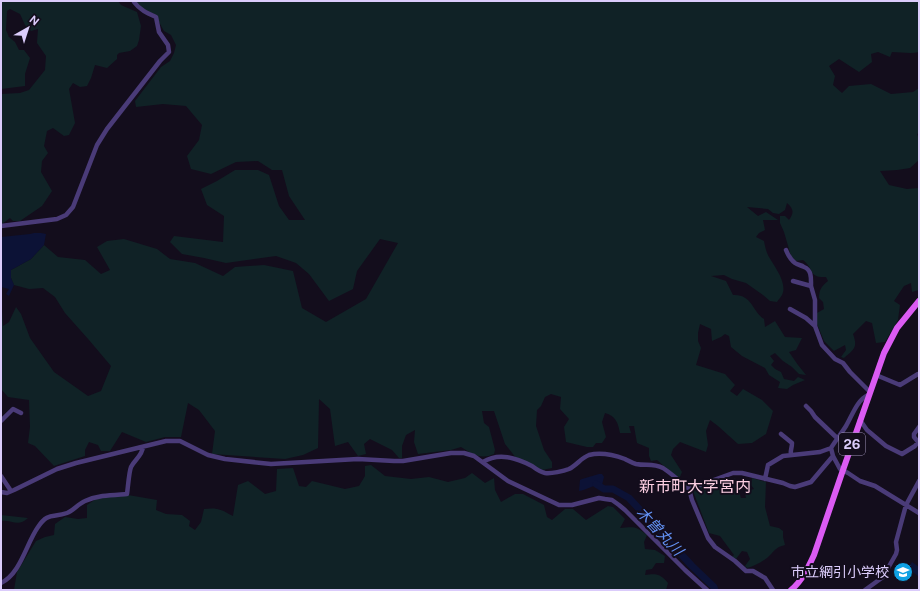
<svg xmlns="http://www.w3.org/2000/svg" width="920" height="591" font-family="'Public Sans','Noto Sans JP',sans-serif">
<rect width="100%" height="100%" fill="#130d1c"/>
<path fill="#102226" d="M1,1h117l3,4 16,7 4,14 -2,14 -2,6 -7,5 -11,2 -2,2v4l-10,9 -12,-3 -4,13 -4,8 -7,1 -7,-4 -4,6 6,34 -6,12 -5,1 -11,-8 -6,3 -3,15 4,7 -6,8 -1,11 11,19 -10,15 -22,15h-7l-3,-3 -8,6 -1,-2v-128l19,-1 9,-3 16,-20 1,-14 -9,-13 1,-14 -7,2 -6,-6 -5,-11 -10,-5 -3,2 -1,19 3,7 6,5 4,8h5l6,8 -5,16v12l-24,3z
M136,1h783v51c-8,2 -18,0 -27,0l-2,5 -12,-5 -7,2 1,8 -13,10 -20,-13 -10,7 6,10 -2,9 9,8 7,-7 22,-2 20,10 22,-2 6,-4v45l-2,1 2,5v21l-9,8 -13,2 -17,1 9,14 18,4 12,-1v102l-7,2 -1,-9 -7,3 -10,15 6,4 -2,15 -13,22 -9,1 -4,-20 -6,-2 -13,13c5,14 1,15 -9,24l-3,-1 5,-7 -1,-5 -11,6 -10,-10 -4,-10 -5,-11 2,-7 7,-4 -1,-7 -4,-4c0,-9 3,-12 9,-17l-2,-4c-18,1 -12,-9 -23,-17l-7,1 -5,-5 -7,-24 -4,-9v-7h5l4,4c5,-7 5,-11 -2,-17l-2,7 -6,4 -6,-1 -5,-4 -21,-2 11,9 8,-4 12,8h-15l2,10 -6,3 -3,4 8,4c1,5 2,11 5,16 5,9 19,26 13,38 -1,2 -4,5 -5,7l-7,-1 -7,-6 -17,-12 -14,-4 -8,-4 -13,1 15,5 7,14c19,-1 19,16 31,24l1,8 10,-6 10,16 17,1 -6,12 -7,2 9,13 8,10 -7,-1 -7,-7 -9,-6 -8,-8 -5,3 4,5 -3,4 4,4 6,3 3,7 10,2 4,-4 7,3 -12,5 -6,4 -9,-1 2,-6 -11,-7 -4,-7 -23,-12 -11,-9 -2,-11 -4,-2 -4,3 -9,4 -1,-12 -11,-5 -2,9v8l3,7 -5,17 29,9 10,11 -5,6 7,5 6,-7 19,11 11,11 -7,23 -14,9 -14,1 -20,-18 -8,-6 -4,11 2,14 -2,7 -26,-10 -7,7 -2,6 11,17 -3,7 -22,-19 -6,1 -2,-5v-8l-12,-5 -3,-17h-5l2,7h-11c-2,-10 -4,-17 -15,-20l-3,9 4,15 -4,6h-6l-3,4h-6l-21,-5 -2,-15 5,-8 -9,-10 1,-12 -10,-3 -6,3 -4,9 -4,4 -1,16 8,24 8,12v6l-10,2 -26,-12 -11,-14 -11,-33h-12l2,12 5,4 6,23 -1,4c-13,6 -22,0 -33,-7l-10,3 -33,4 -4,-12 1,-12 -9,5 -4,11v12h-3l-7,-8 -22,-11 -6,5 2,10 -8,2 -10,-14 -13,4 -5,-37 -11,-10 -1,49 -15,7 -18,4 -73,-5 3,-23 -16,-21 -11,-7 -7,34h-16l-19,5 -24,-10 -12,19h-9l-3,-6 -9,-3 -4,8v6l-31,10 -19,-20 -7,-3 2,-16 -1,-27 -21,-3 -7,-8v-92l2,29 6,-4 7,-15 5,7 9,24 24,34 34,24 13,-5 10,-25 -22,-26 -24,-27 -10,-16 -12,-9 -14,1 -15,-4 -3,-7v-8l20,-11 13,-14 14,12 27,3 16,14 9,-4 -13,-23 10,-6 17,-2 33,10 13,10 25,4 28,13 12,-9 29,-2 29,6 9,37 24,14 40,-23 32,-56 -18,-4 -23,32 -4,18 -24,12 -20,-27 -13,-11 -20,-7 -50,7 -22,-5 -22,-4 -12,-12 4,-6 49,6 1,-26 -17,-11 -6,-16 16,-8 18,-11h23l11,5 10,31 10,14h16l-16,-24 -7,-26h-10l-14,-9 -22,1 -25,12 -20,-5 -4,-13 12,-16 3,-15 -16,-19 -23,-2 -27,3 -1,-6 26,-34 9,-6 4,-8 2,-8 -5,-10 -7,-4 -5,-9 -3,-7c-7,-4 -17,-6 -20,-14z
M371,465l14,11 26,3 18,-2 19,5 17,-4 7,-5 13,10 9,-5 1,12 6,12 14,-8h8l21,11 3,12 5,3 13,-11h8l13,11 22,-14 5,1 12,12 -5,9c15,-1 15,-2 27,7l-3,7 1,7 10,1 10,6 -1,7h-8l-4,6 -6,1 -1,5c11,-2 16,-1 23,8l-2,7h-652l3,-18 19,-31 9,-4 9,-2 1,-11 10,-7 13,2 9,-1v-13l9,-6 19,-3 13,-1 29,5 -1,10 10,4 16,1 8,6 -1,5 6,4 6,-8 3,-13c14,-2 18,1 29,7l5,-31 10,-4 17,13 11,-3 1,-22 16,-1 6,18 7,1 6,-6 33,8 14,-3 6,-10v-10z
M735,478l6,20h5l-1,-4 1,-3 8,-2 -3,-4 1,-7 14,4 -1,25 5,19 9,2 4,3v6l2,8c-10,2 -11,7 -18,13 -6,4 -12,8 -20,10l-2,-2 5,-7 -3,-7 -5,-1 -6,8 -4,-2 2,-2 -14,-19 -11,-3 -16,-42 1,-2 29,-10z
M1,515l27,3c-10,10 -17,1 -27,3z"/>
<path fill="#0c1236" d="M34,233h7l5,1 -2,11 -13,14 -20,11v8l3,7 -5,11 -3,-2 3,-5 -8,-2v-50l29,-3z
M599,474h3l2,3 -2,8c-9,-1 -15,5 -23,6l1,-11 2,-1z
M912,562l7,5v10l-11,-9z"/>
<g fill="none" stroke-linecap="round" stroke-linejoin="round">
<path stroke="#0c1236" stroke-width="7" d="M596,484l8,5h9l16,9 63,68 22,21 1,3"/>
<path stroke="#4a3b78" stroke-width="4.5" d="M1,226l56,-7 9,-4 7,-8 24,-62 10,-16 53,-68 9,-9 -1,-7 -9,-13 -3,-15c-9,-4 -16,-7 -22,-15v-1
M786,250c2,5 5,10 9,13 3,2 6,2 9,4 8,3 7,12 7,19
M793,281l18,5 4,14v26l7,19 13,14 8,4 7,9 20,20
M790,309l16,9 9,8
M876,375l24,10 18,-11
M868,395c-11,5 -16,21 -22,31 -5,8 -10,14 -15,22l2,8 7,13 8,4 12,8 15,5 44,27
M806,406l5,5 4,6 22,21
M860,420l7,10 19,16 16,8 13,-8 3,-4
M1,421l12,-12 8,4
M919,427l-5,7v3l5,6
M781,434l11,9c0,5 -2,8 -1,12
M483,462c16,-10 33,-4 49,4 4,3 8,6 13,7 6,1 19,-2 24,-4 8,-4 12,-11 20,-14 12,-3 25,0 36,4 4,2 7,4 11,5 10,2 17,-1 27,4 9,6 18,14 26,21l3,11 16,38 7,9 20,14 11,10h7l12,7 8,12
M1,476l10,15
M765,479l3,-14 15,-9 37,-4 11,-4
M689,489l44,-16h9l41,10 7,3 5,1 16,-5 22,-26
M1,492l6,1 7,-3 43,-21 19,-6 90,-22h14l28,14 17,4 46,5 87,-5 36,2h9l48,-8h13l10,3 34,25 51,24h13l27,-7 6,1 7,1 7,5 6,5 60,60 22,20
M1,583c20,-10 25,-39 37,-56 10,-15 15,-9 29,-14 6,-2 11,-9 18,-12 13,-6 28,-6 42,-7 1,-7 2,-22 4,-27 4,-8 11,-11 12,-20
M865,590l18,-13 13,-23 1,-4 -1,-8 10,-37 13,-24"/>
<path stroke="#db5bf3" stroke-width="6" d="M791,590c11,-9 17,-22 23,-35l29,-85 41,-117 13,-25 22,-27"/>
</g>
<defs>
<g id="school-disc" transform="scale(1)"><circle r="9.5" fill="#10a1e3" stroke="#130d1c"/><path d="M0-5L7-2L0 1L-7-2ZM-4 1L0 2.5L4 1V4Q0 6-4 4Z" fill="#fff"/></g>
</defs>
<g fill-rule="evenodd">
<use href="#school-disc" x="903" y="572"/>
</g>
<g text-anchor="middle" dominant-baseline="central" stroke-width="4" stroke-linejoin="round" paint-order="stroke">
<rect fill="#130d1c" stroke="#9f93b8" stroke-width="1" x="839" y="433" width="26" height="22" rx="3"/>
<g font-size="13" font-weight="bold" fill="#dbccfb">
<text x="852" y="444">26</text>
</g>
<g font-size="14" fill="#dbccfb" stroke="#130d1c" text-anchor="end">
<text x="889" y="572">市立網引小学校</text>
</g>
<g font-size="15" font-style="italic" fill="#6291f4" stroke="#130d1c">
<text transform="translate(660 531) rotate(47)">木曽丸川</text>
</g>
<g font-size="16" fill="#fbcee1" stroke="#130d1c">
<text x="695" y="486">新市町大字宮内</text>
</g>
</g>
<rect width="920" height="591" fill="none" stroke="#dbccfb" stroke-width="4"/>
<g transform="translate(28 28) rotate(39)" stroke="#130d1c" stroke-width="3" paint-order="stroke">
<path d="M0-3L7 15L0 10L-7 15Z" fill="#dbccfb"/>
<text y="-6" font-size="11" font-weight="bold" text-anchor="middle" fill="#dbccfb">N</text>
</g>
</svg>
